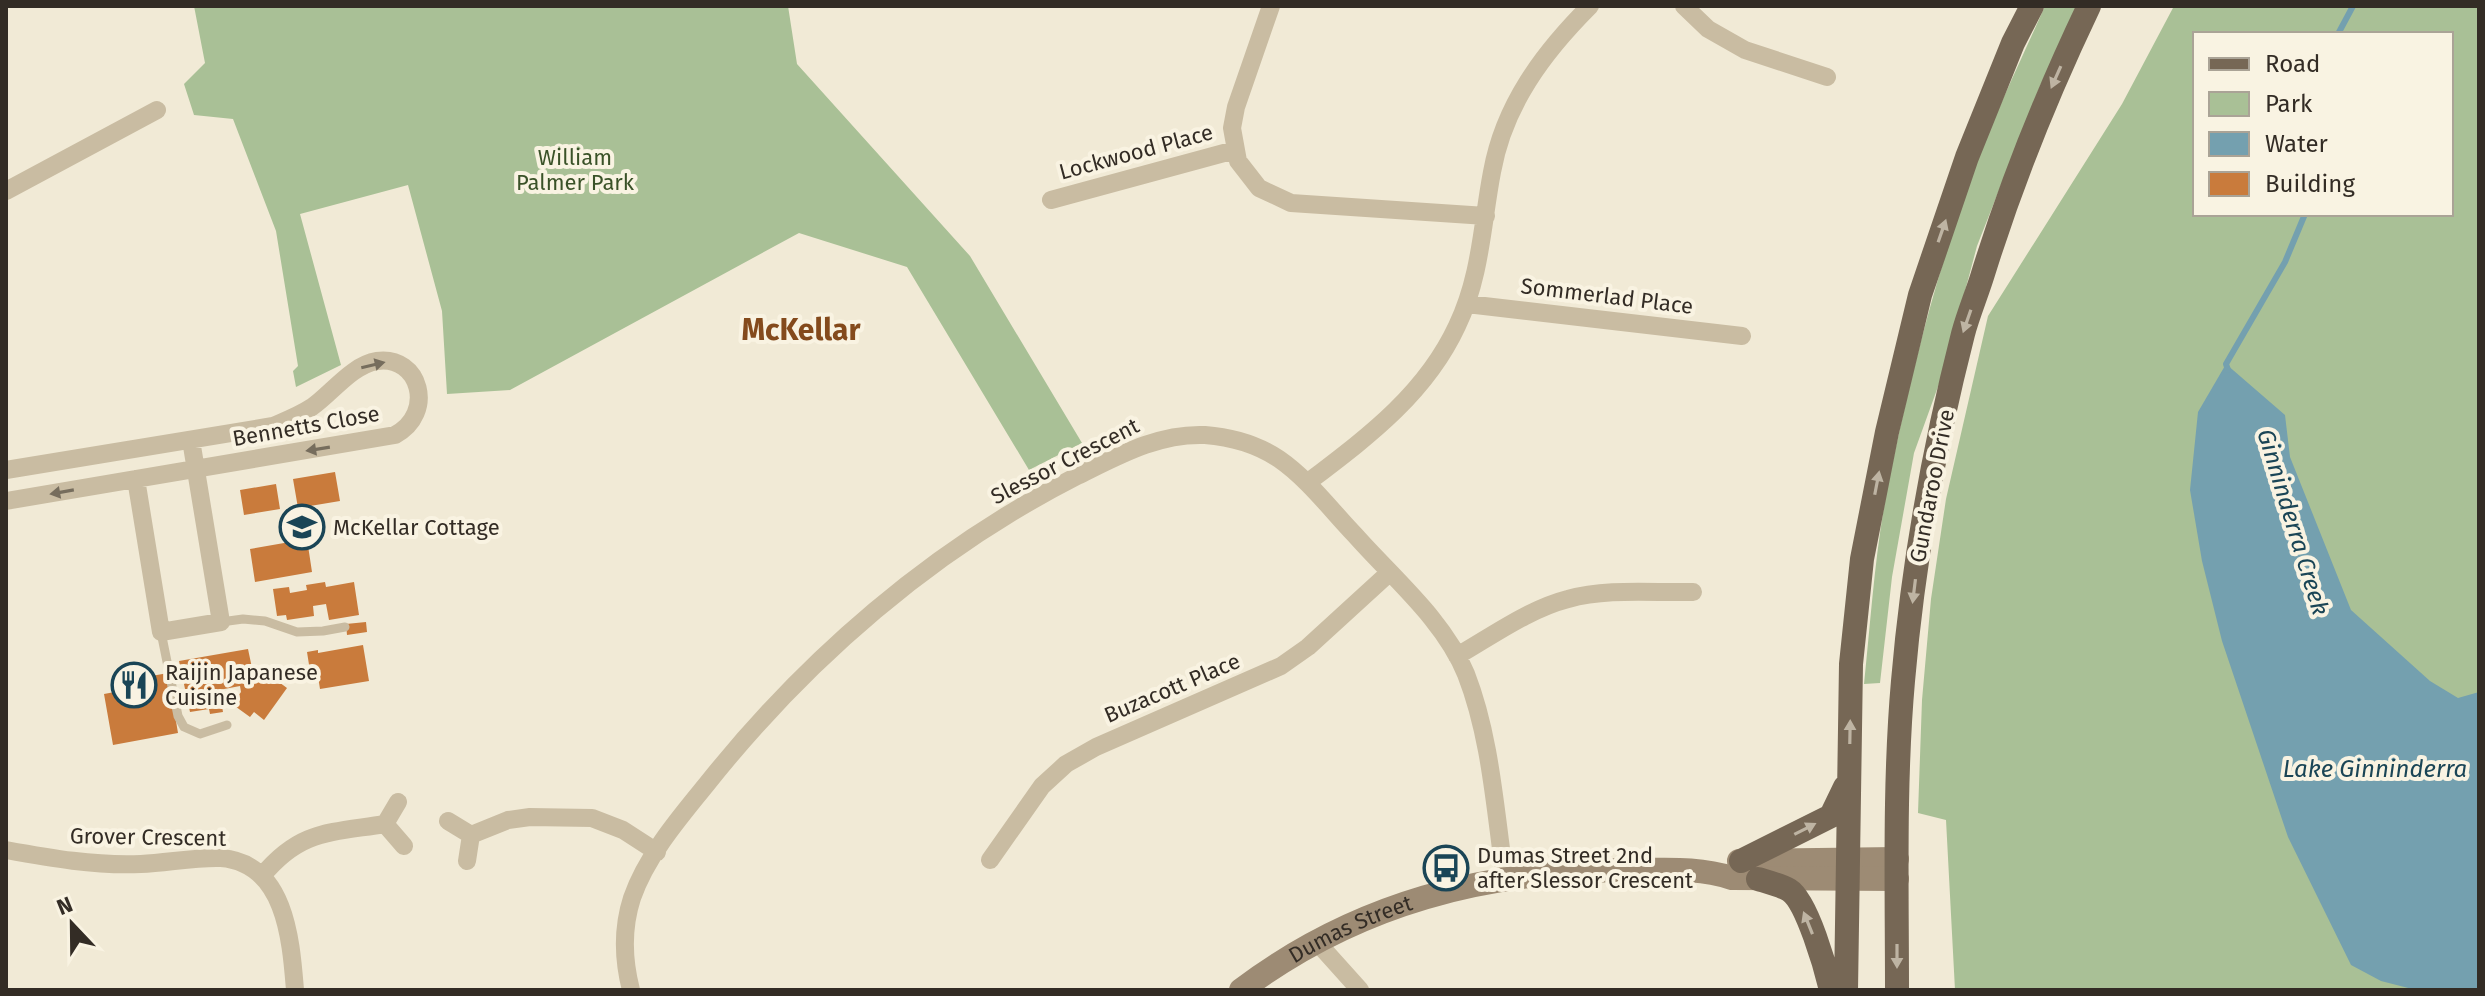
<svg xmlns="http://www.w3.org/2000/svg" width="2485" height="996" font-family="'Fira Sans',sans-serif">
<rect width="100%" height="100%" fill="#f1ead6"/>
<path fill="#a9c096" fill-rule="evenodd" d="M194,6h594l9,58 173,192 112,187 -53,27 -122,-203 -108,-34 -289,157 -63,4 -5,-83 -34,-126 -108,29 41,151 -45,22 -3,-16 5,-5 -22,-135 -43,-112 -39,-4 -10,-31 21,-21z
M2045,6h32l-37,80 -63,160 -33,124 -30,83 -22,124 -12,106 -16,1c7,-66 11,-133 24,-199 22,-109 50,-219 89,-323 20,-53 45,-104 68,-156z
M2174,6h305v984h-524l-9,-170 -28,-7 4,-113 9,-101 15,-100 42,-183 134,-212zM2195,34h256v180h-256z"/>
<path fill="#74a0af" d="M2226,364l59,51 5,42 61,153 79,71 28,17 21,-6v298h-63l-35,-9 -30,-16 -63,-128 -66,-196 -20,-80 -12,-71 8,-78z"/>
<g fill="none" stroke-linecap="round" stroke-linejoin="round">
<path stroke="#74a0af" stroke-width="6" d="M2338,34l15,-28
M2228,370l-2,-6 59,-102 20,-48"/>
</g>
<path fill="#c97b3c" d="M335,472l5,29 -42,7 -5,-29z
M276,484l4,25 -36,6 -4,-25z
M307,539l5,33 -57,10 -5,-33z
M325,582l1,5 28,-5 5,33 -30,5 -3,-16 -13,2 1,10 -27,4 -1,-5 -9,1 -4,-27 16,-2 1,6 17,-3 -1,-5z
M366,622l1,10 -20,3 -1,-11z
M363,645l6,36 -49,8 -3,-19 -7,1 -3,-19 11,-2v3z
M248,649l4,19 15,-2 1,8 19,14 -23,32 -10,-8 -4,5 -18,-13 9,-12 -1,-6 -21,4 4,22 -13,2 -1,-5 -19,3 -11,-51z
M168,673l10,60 -65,12 -9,-51 16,-3 -2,-9z"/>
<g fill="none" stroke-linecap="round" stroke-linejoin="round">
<path stroke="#c9bca2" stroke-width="9" d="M221,622l22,-3 22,2 32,11 26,-1 22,-4
M161,632l17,84 6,11 16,7 27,-9"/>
<path stroke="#c9bca2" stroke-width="18" d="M1271,6l-35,101 -4,21 6,33 21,27 32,15 195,13
M1684,6l24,23 37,21 82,27
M6,191l151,-81
M1051,200l184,-50
M1467,304l275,32
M6,470l267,-44c14,-6 27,-11 39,-19 20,-14 40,-42 65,-46 43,-6 59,52 18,74l-389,66
M136,479l25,153 60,-10 -30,-182
M1307,483c59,-45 118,-88 150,-157 24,-50 25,-102 35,-154 12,-67 51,-119 98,-166
M1457,656c35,-20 72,-47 111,-57 39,-11 84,-6 125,-7
M448,821l23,14 37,-15 22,-3 62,1 31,12 34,22
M385,824l13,-22
M6,850c44,8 89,16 135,14 26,-1 54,-7 80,-6 65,5 70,83 74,132
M990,860l52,-74 24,-22 30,-17 185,-81 27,-19 81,-74
M467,861l4,-26
M262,876c38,-46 67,-43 123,-52l19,22
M1316,941l44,49
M631,990c-8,-31 -9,-61 1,-92 14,-41 47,-80 74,-113 101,-127 226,-235 371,-309 41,-20 81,-43 128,-41 26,2 53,10 74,24 29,20 52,51 76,76 38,43 89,85 111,139 25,64 29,137 39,204"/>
<g stroke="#9d8b74" stroke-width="24">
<path d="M1739,861l158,-2"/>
<path id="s1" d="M1241,990c116,-87 245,-120 389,-120 36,0 68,-3 102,8l165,1"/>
</g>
<path stroke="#766755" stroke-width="24" d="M1741,861l90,-45 14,-29
M1758,879c10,3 22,6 31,11 18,11 37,79 42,100
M1846,990l5,-326 11,-105 25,-127 33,-137 47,-138 46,-114 19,-37
M1897,990c0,-103 -3,-207 6,-309 10,-117 31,-234 60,-347 5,-19 13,-38 19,-57 29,-94 65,-183 107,-271"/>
</g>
<defs><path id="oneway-solid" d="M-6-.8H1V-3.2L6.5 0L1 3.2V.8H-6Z" transform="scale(2)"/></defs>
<g fill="#beb4a3">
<use href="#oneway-solid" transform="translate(2056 77) rotate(114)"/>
<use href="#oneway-solid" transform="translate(1942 231) rotate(-71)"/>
<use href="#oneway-solid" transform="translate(1967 321) rotate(109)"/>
<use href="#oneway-solid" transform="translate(1877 483) rotate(-79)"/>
<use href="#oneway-solid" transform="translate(1914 591) rotate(97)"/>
<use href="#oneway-solid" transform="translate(1850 732) rotate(-89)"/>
<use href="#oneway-solid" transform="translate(1805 829) rotate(-27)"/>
<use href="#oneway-solid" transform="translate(1808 923) rotate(-112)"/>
<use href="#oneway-solid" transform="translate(1897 956) rotate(90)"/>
</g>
<g fill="#766d5d">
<use href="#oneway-solid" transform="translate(373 365) rotate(-13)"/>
<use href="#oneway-solid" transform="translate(318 449) rotate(171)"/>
<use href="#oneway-solid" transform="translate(62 492) rotate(170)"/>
</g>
<defs>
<g id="school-ring" transform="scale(2.3)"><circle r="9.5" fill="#f9f3e2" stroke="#1a4556" stroke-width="1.5"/><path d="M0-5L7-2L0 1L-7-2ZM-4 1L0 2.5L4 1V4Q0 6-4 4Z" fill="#1a4556"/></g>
<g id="restaurant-ring" transform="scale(2.3)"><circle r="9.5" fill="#f9f3e2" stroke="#1a4556" stroke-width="1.5"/><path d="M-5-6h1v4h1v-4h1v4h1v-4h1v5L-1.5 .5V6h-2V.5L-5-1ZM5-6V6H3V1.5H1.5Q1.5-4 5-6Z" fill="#1a4556"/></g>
<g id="bus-ring" transform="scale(2.3)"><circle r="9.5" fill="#f9f3e2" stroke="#1a4556" stroke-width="1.5"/><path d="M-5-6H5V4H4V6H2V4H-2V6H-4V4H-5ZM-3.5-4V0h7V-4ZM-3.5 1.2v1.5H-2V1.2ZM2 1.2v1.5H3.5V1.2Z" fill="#1a4556"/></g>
</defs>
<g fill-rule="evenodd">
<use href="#school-ring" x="302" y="527"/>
<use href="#restaurant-ring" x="134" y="685"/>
<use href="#bus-ring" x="1446" y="868"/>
</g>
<g text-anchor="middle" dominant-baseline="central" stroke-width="8" stroke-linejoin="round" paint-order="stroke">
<g font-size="22" fill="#332c25" stroke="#f9f3e2">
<text transform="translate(1136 152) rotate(-15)">Lockwood Place</text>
<text transform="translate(1607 296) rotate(7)">Sommerlad Place</text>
<text transform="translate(306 426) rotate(-10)">Bennetts Close</text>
<text transform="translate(1065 461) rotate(-27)">Slessor Crescent</text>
<text transform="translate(1932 486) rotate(-79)">Gundaroo Drive</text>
<text transform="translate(1172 688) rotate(-23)">Buzacott Place</text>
<text transform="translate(148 837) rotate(1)">Grover Crescent</text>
<text stroke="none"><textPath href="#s1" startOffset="126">Dumas Street</textPath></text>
</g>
<g font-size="22" fill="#3a5228" stroke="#f9f3e2">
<text x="575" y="157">William<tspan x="575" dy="25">Palmer Park</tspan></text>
</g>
<g font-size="22" fill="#332c25" stroke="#f9f3e2" text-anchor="start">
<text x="333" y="527">McKellar Cottage</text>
<text x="165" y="672">Raijin Japanese<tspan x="165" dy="25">Cuisine</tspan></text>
<text x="1477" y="855">Dumas Street 2nd<tspan x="1477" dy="25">after Slessor Crescent</tspan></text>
</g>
<g font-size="24" font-style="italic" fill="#1a4556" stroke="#f9f3e2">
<text transform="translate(2293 522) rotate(73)">Ginninderra Creek</text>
<text x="2375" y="769">Lake Ginninderra</text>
</g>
<g font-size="30" font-weight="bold" fill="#844a1c" stroke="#f9f3e2">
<text x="801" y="330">McKellar</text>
</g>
</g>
<rect width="2485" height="996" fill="none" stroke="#332c25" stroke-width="16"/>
<rect x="2193" y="32" width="260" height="184" fill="#f9f3e2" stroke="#aaa396" stroke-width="2"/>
<rect x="2209" y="58" width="40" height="12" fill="#766755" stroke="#aaa396" stroke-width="2"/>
<text x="2265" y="72" font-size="24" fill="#332c25">Road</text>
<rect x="2209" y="92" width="40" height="24" fill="#a9c096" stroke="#aaa396" stroke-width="2"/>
<text x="2265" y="112" font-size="24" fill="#332c25">Park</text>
<rect x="2209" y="132" width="40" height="24" fill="#74a0af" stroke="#aaa396" stroke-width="2"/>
<text x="2265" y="152" font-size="24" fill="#332c25">Water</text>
<rect x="2209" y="172" width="40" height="24" fill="#c97b3c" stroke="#aaa396" stroke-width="2"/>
<text x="2265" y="192" font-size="24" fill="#332c25">Building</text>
<g transform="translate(72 924) rotate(338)" stroke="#f9f3e2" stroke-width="6" paint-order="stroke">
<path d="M0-6L14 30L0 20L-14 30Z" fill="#332c25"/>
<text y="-12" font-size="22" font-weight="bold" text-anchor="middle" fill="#332c25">N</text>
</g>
</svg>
